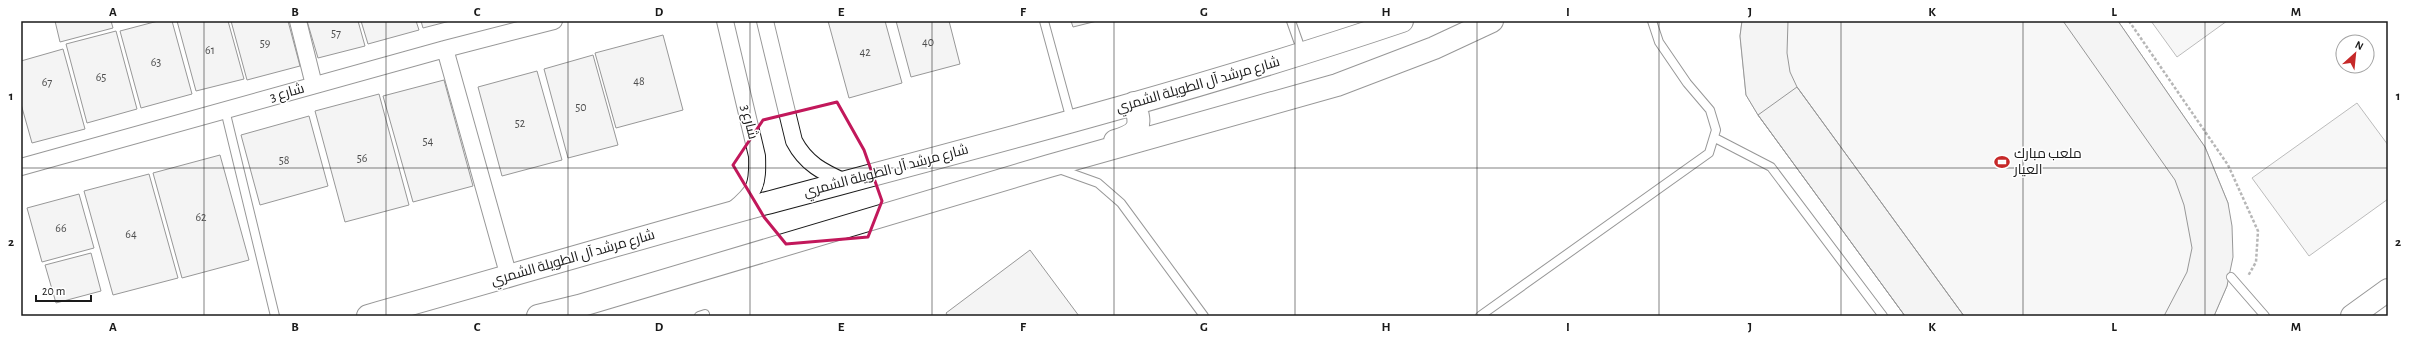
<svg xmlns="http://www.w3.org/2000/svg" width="2409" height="337" font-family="'Alegreya Sans',Cairo,sans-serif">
<rect width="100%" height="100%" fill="#fff"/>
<path fill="#ededed" stroke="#6a6a6a" d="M1742,21h376l87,126 23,56 -1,83 -13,30h-309l-147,-201 -12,-20 -6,-59z
M2151,21h76l-50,36z
M2357,103l31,42v54l-79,57 -57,-78z"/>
<path fill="#e6e6e6" stroke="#1a1a1a" d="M55,21h56l2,7 -53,14z
M158,21h14l20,73 -51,14 -21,-77z
M177,21h51l16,58 -48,12z
M231,21h57l12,45 -53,14z
M307,21h51l7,25 -47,12z
M361,21h55l3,9 -51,14z
M421,21h29l-27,7z
M828,21h57l17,62 -53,15z
M896,21h53l11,43 -49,13z
M1071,21h26l-24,6z
M1742,21h46l-1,32 3,19 7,15 167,229h-59l-147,-201 -12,-20 -6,-59z
M2063,21h55l87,126 23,56 4,23 1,31 -6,29 -13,30h-50l23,-44 5,-24 -8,-43 -9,-25z
M116,31l21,78 -50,14 -21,-79z
M663,35l20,75 -67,18 -21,-75z
M63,49l22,80 -53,14 -11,-39v-43z
M593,55l25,90 -50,13 -24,-89z
M537,71l25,89 -60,16 -24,-89z
M444,80l29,106 -60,16 -30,-106z
M1797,87l167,229h-59l-147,-201z
M379,94l30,111 -64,17 -30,-111z
M309,116l19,70 -68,19 -19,-70z
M220,155l29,105 -67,18 -29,-105z
M149,174l29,104 -65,17 -29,-104z
M79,194l15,54 -52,14 -15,-54z
M1030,250l49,66h-131l-2,-3z
M91,253l10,38 -45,12 -11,-38z"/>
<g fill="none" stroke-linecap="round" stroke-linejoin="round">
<g stroke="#1a1a1a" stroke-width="10">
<path id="lane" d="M1044,21l27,99
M1291,21l11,31
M225,110l50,206
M1715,138l56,29 112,149
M1059,169l39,14 23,20 83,113
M2231,277l34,39
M699,316l6,-2
M1480,316l229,-163 7,-23 -6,-20 -23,-27 -28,-41 -7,-21"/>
</g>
<g stroke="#1a1a1a" stroke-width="18">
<path id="street" d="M298,21l16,64
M725,21l32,135c1,29 -1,35 -24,54
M765,21l29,120c12,23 29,31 51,41
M445,49l64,228
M21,167l424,-118 109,-28"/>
</g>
<g stroke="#1a1a1a" stroke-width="24">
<path id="secondary" d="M1115,141c24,-7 28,-14 19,-38
M368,316c132,-37 263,-76 395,-112 214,-57 429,-112 639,-183
M538,316l41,-10 470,-140 288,-81 97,-37 58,-27
M2352,316l36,-26"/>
</g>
<path stroke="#5f5f5f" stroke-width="2.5" stroke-dasharray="3 2" stroke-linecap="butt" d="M2129,21l99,144 30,66 -2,31 -8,14"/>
<use href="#lane" stroke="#fff" stroke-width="8"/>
<use href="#street" stroke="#fff" stroke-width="16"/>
<use href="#secondary" stroke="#fff" stroke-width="22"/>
</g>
<path d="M0 0H2409V337H0ZM837,102l27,48 18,51 -14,36 -82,7 -22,-27 -31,-52 30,-45z" fill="#fff" fill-opacity=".55" fill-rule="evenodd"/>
<path fill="none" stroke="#c2185b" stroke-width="3" stroke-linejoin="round" d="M837,102l27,48 18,51 -14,36 -82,7 -22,-27 -31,-52 30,-45z"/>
<path fill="none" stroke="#1a1a1a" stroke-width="1" stroke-opacity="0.55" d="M204,21v295M386,21v295M568,21v295M750,21v295M932,21v295M1114,21v295M1295,21v295M1477,21v295M1659,21v295M1841,21v295M2023,21v295M2205,21v295M21,168h2367"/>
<defs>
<g id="stadium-bare" transform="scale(1.2)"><path d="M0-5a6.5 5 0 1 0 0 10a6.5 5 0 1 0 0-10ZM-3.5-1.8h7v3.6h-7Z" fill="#c62828" stroke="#fff" stroke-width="2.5" paint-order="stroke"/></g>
</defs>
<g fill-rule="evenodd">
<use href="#stadium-bare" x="2002" y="162"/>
</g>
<g text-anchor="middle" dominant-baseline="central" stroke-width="3" stroke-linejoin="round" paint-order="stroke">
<g font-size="12" fill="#4d4d4d">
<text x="336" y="33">57</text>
<text x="928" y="42">40</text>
<text x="265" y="43">59</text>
<text x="210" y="50">61</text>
<text x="865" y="52">42</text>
<text x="156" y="62">63</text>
<text x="101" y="77">65</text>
<text x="639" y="81">48</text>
<text x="47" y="82">67</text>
<text x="581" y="107">50</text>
<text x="520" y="123">52</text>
<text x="428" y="141">54</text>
<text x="362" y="158">56</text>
<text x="284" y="160">58</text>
<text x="201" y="217">62</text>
<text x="61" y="228">66</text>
<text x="131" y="234">64</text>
</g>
<g font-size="14" fill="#1a1a1a" stroke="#fff">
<text transform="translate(1198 85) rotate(-16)">شارع مرشد آل الطويلة الشمري</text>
<text transform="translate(287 93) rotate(-16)">شارع 3</text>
<text transform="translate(749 122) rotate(76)">شارع 3</text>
<text transform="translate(886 171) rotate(-15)">شارع مرشد آل الطويلة الشمري</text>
<text transform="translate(573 258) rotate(-16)">شارع مرشد آل الطويلة الشمري</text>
</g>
<g font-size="14" fill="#1a1a1a" stroke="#fff" text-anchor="start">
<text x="2014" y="154">ملعب مبارك<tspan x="2014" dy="16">العيار</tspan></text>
</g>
</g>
<rect width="2409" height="337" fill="none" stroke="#ffffff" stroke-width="44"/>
<g transform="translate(2355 54) rotate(27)"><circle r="19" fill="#ffffff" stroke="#a3a3a3"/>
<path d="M0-3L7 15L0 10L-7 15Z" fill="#c62828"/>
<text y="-6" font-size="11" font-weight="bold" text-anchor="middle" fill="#1a1a1a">N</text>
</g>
<path d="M36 295v6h55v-6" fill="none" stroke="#1a1a1a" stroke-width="2"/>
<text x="42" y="295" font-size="12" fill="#1a1a1a" stroke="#ffffff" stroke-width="3" paint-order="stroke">20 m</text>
<rect x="22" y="22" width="2365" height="293" fill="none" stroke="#1a1a1a" stroke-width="1.5"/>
<g font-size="13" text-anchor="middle" font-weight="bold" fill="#1a1a1a">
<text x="113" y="16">A</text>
<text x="295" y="16">B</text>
<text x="477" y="16">C</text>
<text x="659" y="16">D</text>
<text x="841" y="16">E</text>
<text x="1023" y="16">F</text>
<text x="1204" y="16">G</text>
<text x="1386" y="16">H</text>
<text x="1568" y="16">I</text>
<text x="1750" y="16">J</text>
<text x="1932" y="16">K</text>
<text x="2114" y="16">L</text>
<text x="2296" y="16">M</text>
<text x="11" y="100">1</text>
<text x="2398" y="100">1</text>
<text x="11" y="246">2</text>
<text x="2398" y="246">2</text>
<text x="113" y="331">A</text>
<text x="295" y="331">B</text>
<text x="477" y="331">C</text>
<text x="659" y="331">D</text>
<text x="841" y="331">E</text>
<text x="1023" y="331">F</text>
<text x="1204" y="331">G</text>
<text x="1386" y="331">H</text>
<text x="1568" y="331">I</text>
<text x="1750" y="331">J</text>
<text x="1932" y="331">K</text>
<text x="2114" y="331">L</text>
<text x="2296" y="331">M</text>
</g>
</svg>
